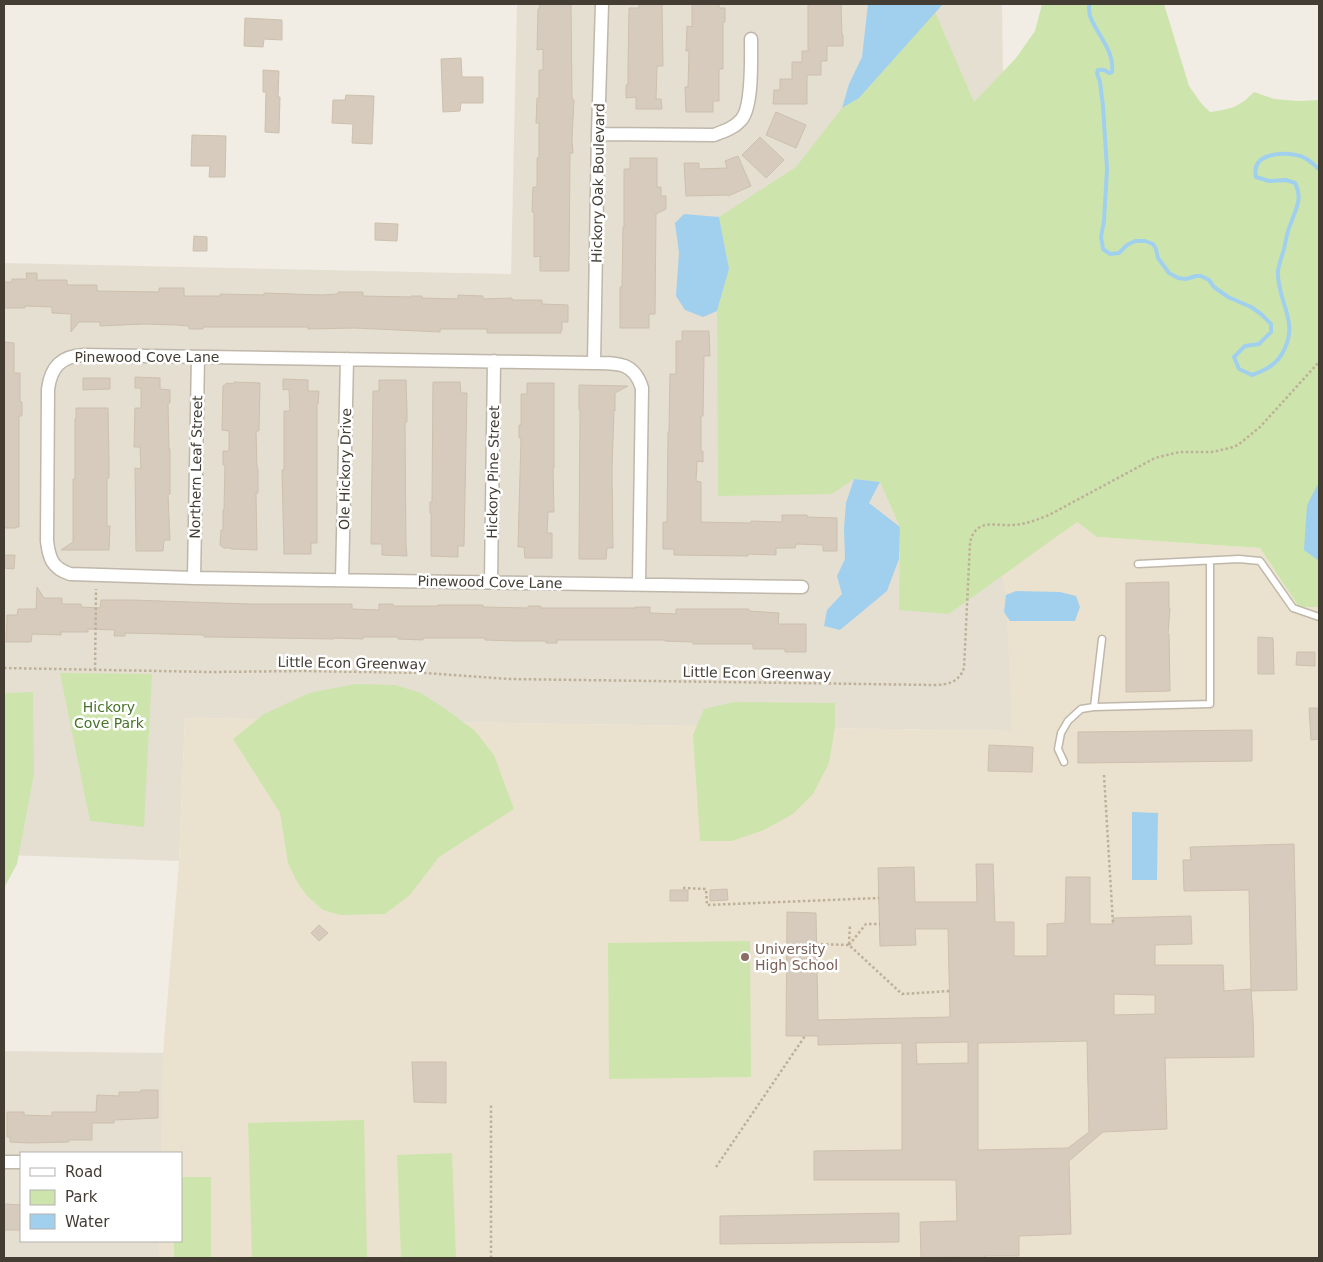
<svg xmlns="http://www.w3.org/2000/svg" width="1323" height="1262" font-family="'DejaVu Sans',sans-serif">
<rect width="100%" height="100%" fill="#f1ede4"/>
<path fill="#e5dfd2" d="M517,4h485l10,727 -827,-13 -6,143 -175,-6v-592l507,11z
M4,1051l159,2 -1,100h-141v88h140l-1,17h-156z"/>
<path fill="#eae2ce" d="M1077,522l20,15 163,11 39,59h20v651h-1160v-17h22v-88h-20l2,-100 16,-192 6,-143 827,13 -6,-136 -12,-49z"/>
<path fill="#cde5ad" d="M1042,4h122l25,82 12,17 9,9c21,-3 28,-4 44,-20l20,7 24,2 21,-1v507h-20l-39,-59 -163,-11 -20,-15 -128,92 -50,-4 1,-83 -20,-45 -26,-3 -22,15 -114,2 -1,-185 12,-42 -10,-52 77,-50 46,-59 17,-10 76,-86 39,90 42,-44 19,-27z
M60,673l92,1 -8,153 -54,-6z
M356,684l39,1 26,8 26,17 28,21 19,24 20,54 -75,48 -29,38 -25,19 -44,1 -18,-5 -16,-14 -10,-14 -9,-19 -8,-50 -47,-74 31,-25 45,-21z
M33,692l1,82 -17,90 -13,24v-195z
M734,702l101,1v24l-6,36 -16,31 -20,20 -29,16 -32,11h-32l-7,-106 11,-26z
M750,941l1,136 -142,2 -1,-136z
M364,1120l3,138h-115l-4,-135z
M452,1153l4,105h-55l-4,-103z
M181,1177h30v81h-37v-17h7z"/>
<path fill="#a1d0ee" d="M868,4h75l-84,94 -17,10 7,-24 13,-27z
M684,214l35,3 10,52 -12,42 -14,6 -18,-7 -9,-14 3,-43 -4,-30z
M854,479l26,3 -11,21 31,24 -1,32 -12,32 -47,39 -16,-4 3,-16 15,-16 -5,-18 8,-17 -1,-31 2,-25z
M1319,482v79l-15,-11 3,-45z
M1016,591l44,1 16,4 4,11 -5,14h-65l-6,-9 2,-17z
M1132,812l26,1 -1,67h-25z"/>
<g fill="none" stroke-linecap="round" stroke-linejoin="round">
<path stroke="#a1d0ee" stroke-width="4" d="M1089,4c0,4 0,8 1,12 7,19 25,35 22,56l-3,1c-4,-3 -6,-4 -11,-3l-1,3 3,9 3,24 4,63 -3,52 -3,16 2,12 7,5 9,-1 8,-8 8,-4h10l8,3 3,5 2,9 11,15 9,5 8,1 10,-3h5l8,4 5,7 14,10 23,10 10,7 10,10v8l-12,12 -14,2 -11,11 5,12 13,6c18,-6 29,-14 35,-32 9,-24 -11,-48 -9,-72 1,-7 4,-15 6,-22 2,-9 3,-17 7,-26 5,-15 12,-24 4,-40l-9,-3 -17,1 -13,-4c-5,-23 23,-25 40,-22 9,1 16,8 23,14"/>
</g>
<path fill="#d6cbbd" stroke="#cdc0ad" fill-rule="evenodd" d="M540,4h31l1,94 2,2 -2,39 1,14h-3l-1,118h-29v-15l-6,1v-45h-2l1,-25h4v-29h2v-35h-3l1,-25h2v-28h4v-21l-6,1 1,-41h1z
M639,4h23l1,62h-6l-1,33h5l1,10h-26v-12l-10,1v-13h2v-18l1,-59h10z
M692,4h27v4h6v14h-2v47h-4v32h-6v11h-27l-1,-25h3l1,-36h-3l1,-25 5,1z
M808,4h33l1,31h1v11h-16v15h-6v14h-14v29h-34l1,-14h6v-11h12v-17h10v-11h6z
M245,18l37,2v20l-18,-1 -1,8 -19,-1z
M461,58l1,19h21v26h-22l-1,8 -17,1 -2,-53z
M263,70l16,1 -1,26h2l-1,36 -14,-1 1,-40h-3z
M346,95l28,1 -2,48 -20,-1 1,-19 -21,-1 1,-23h12z
M776,112l30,13 -10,23 -30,-13z
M192,135l34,1 -1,41h-16l1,-11h-19z
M760,137l24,23 -18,18 -24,-23z
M738,156l13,30 -23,10 -1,-1 -41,1 -2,-33h15v6l28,-1 -2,-7z
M630,158h27v29h4v9h5v13l-10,5 -1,100h-6v14h-29v-41h2l1,-60h1v-58h6z
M375,223l23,1 -1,17 -22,-1z
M194,236l13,1v14h-14z
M26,273h11v7h30v5h30v6l62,1v-4h25v8h36v-2l44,1v-2l58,2 16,-1v-2h25v4l48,1v-1h11v2l36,1v-4l25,1v3l29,-1v2h30v4l26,1v17h-6v8h-1v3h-74v-4h-47v3l-85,-4 -47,1v-2h-105v2h-14v-3l-13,-1 -32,-1 -44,2v-4h-21l-8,10v-18l-19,-1v-6l-27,-1v2h-21v-26h8v-3h15z
M682,331h27l1,25h-6l-1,60h-2v35h2v11l-6,-1 -1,20 5,1v40l50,1v-2l31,1v-7h25v2l30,1v33h-14v-6l-27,-1 -1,4h-19v7l-28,-1v2l-74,-1v-6h-11v-27h4l1,-90h1l1,-58h6v-33h6z
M4,342l10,1v30h6v29h2v14h-3v111h-3v1h-12z
M135,377l25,1v11l10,1v13h-2l1,46h1v45h-2l2,46h-6l-1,11h-27l-1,-83 6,1 -1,-22h-6l1,-39h6v-20h-6z
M83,378h27v11l-27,1z
M283,379l25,1v11h11l-1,13h-1v139h-6v11h-27l-2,-84h2v-59h6l-1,-22 -6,1z
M379,380h27l1,31v11h-2l1,123 1,11 -25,-1v-11h-11l2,-153h6z
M234,382l26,1 -1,48h-3l1,37h1v25h-2l1,57 -26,-1v-1h-7l-4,-3 1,-15h2v-20h1l1,-45h-2v-14h6v-20l-7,-1 1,-44 4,-3 7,1z
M433,382h27l1,11h6l-3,153h-6v11l-27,-1v-43h-1v-11h2z
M527,383h27v85h-1l1,44h-6l-1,21h5v25h-27l-1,-11h-6l3,-109h-2v-13h2v-31h6z
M579,385l49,1 -13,7v18l-1,-1 -2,59 1,79h-6l-1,11h-27l1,-149h-1z
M76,408h32l1,53v17h-2v48h3l-1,24h-48l12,-8v-63h2v-60h1z
M4,555h11l-1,14 -10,-1z
M1169,582v26h1l-2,26h1l1,57 -44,1v-109z
M37,587l7,11h18v6h19v3l19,1 1,-8h30l119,4h102v5l27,1v-6h14v2h45v-1h45v2l45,1v-2h13v2h94v-1h15v6l26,1v-5h73v2l30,2 -1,11h28v28h-21v-3h-32v-5h-60v-2l-28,-1v-1h-108v3h-11v-2h-30l-31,-1v-2h-62v2l-25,-1v-2h-35v2l-29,-1v1l-119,-2h-11v-2l-79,-2v3h-11l1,-6 -27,-1v3h-27v3l-29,-1 -1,8h-25l1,-27h10l1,-6h18z
M1258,637l15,1 1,36h-16z
M1297,652h18v14l-19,-1z
M1309,708h10v31l-8,1z
M1252,730v31l-174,2v-31z
M989,745l44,2 -1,25 -44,-1z
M1294,844l3,146 -46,1 -2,-101 -65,1 -1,-31h8l-1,-13z
M976,864h17l2,58h19v34h33v-32l18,-1 1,-46h24v47h23v-6l78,-2 1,28 -37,1v20h68l1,26 27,-2 2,29 1,39 -89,1 2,71 -64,3 -34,29 2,73 -52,2v20h-34v2h-27v-1l-37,1 -1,-36 37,-1 -1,-41h-142v-29l88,-1v-107l-84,2v-9h-32l1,-124 29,1 2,107 132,-3 -2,-88h-33l1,16 -36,1 -2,-78 36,-1 1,35h62zM1114,994l41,1v19l-41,1zM1087,1041l2,91 -21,16 -90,2v-107zM968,1042v21l-51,1 -1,-21z
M727,889l1,11 -18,1v-11z
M670,890h18v11h-18z
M319,925l9,8 -9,8 -8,-8z
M412,1062h34v41l-32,-1z
M141,1090h17v28l-44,2v3h-22v17h-23v2l-40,1 -19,-1v-5h-3v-25h17v3l28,1v-4h44l1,-17 22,1v-4h22z
M4,1204l17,1v25h-17z
M899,1213v29l-179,2v-28z"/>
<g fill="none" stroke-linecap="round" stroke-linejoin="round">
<g stroke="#bfb7aa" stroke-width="9">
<path id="lane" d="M1138,564l101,-5 21,2 33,47 26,9
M1094,707l8,-68
M1064,762l-6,-13 3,-16 7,-12 13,-12 13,-2 116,-3v-143"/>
</g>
<g stroke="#bfb7aa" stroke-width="15">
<path id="street" d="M598,134l116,1c11,-4 20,-7 27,-15 12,-13 10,-62 10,-81
M594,363l4,-229 4,-130
M194,578l4,-221
M342,580l5,-221
M491,582l3,-221
M639,584l3,-196c-8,-26 -24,-25 -48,-25l-510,-8c-23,1 -33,12 -36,34l-1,152c2,17 5,27 23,33l124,4 608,9
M4,1162h17"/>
</g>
<path stroke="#beb098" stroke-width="2.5" stroke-dasharray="2.5 2.5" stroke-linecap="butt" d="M4,668l206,4 94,-1 121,2 84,6 425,6c14,0 25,-3 30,-17l6,-125c1,-6 4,-13 10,-16 9,-5 21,-1 31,-2 13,0 25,-5 38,-10l106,-57 16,-4 9,-2h32l18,-4 8,-3 22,-18 59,-65
M95,670l1,-81
M1104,775l9,149
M683,888l23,1 1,16 172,-7
M816,944l33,1 53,49 48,-3
M849,944l1,-19
M849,945l17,-21h14
M716,1167l89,-131
M491,1258v-153"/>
<use href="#lane" stroke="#fff" stroke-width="6"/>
<use href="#street" stroke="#fff" stroke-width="12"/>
</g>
<circle fill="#8d6e63" stroke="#fff" stroke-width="2" cx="745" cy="957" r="5"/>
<g text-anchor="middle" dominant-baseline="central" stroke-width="5" stroke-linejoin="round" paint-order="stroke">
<g font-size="14" fill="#433d34" stroke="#fff">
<text transform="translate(598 183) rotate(-89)">Hickory Oak Boulevard</text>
<text x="147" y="357">Pinewood Cove Lane</text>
<text transform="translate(196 467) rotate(-89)">Northern Leaf Street</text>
<text transform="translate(345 469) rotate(-89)">Ole Hickory Drive</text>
<text transform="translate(493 472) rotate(-89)">Hickory Pine Street</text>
<text transform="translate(490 582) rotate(1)">Pinewood Cove Lane</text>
<text transform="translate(352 663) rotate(1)">Little Econ Greenway</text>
<text transform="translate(757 673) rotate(1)">Little Econ Greenway</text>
</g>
<g font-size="14" fill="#477329" stroke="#fff">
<text x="109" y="707">Hickory<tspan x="109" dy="16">Cove Park</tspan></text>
</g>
<g font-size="14" fill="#785e54" stroke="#fff" text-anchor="start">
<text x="755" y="949">University<tspan x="755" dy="16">High School</tspan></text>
</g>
</g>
<rect width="1323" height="1262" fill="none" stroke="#433d34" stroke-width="10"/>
<rect x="20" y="1152" width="162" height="90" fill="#ffffff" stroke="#b4b1ae"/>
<rect x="30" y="1168" width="25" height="8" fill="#ffffff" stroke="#b4b1ae"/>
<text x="65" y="1177" font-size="15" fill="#433d34">Road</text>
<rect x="30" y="1190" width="25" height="15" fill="#cde5ad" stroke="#b4b1ae"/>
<text x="65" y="1202" font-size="15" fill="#433d34">Park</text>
<rect x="30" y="1214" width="25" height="15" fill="#a1d0ee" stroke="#b4b1ae"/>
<text x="65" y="1227" font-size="15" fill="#433d34">Water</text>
</svg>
